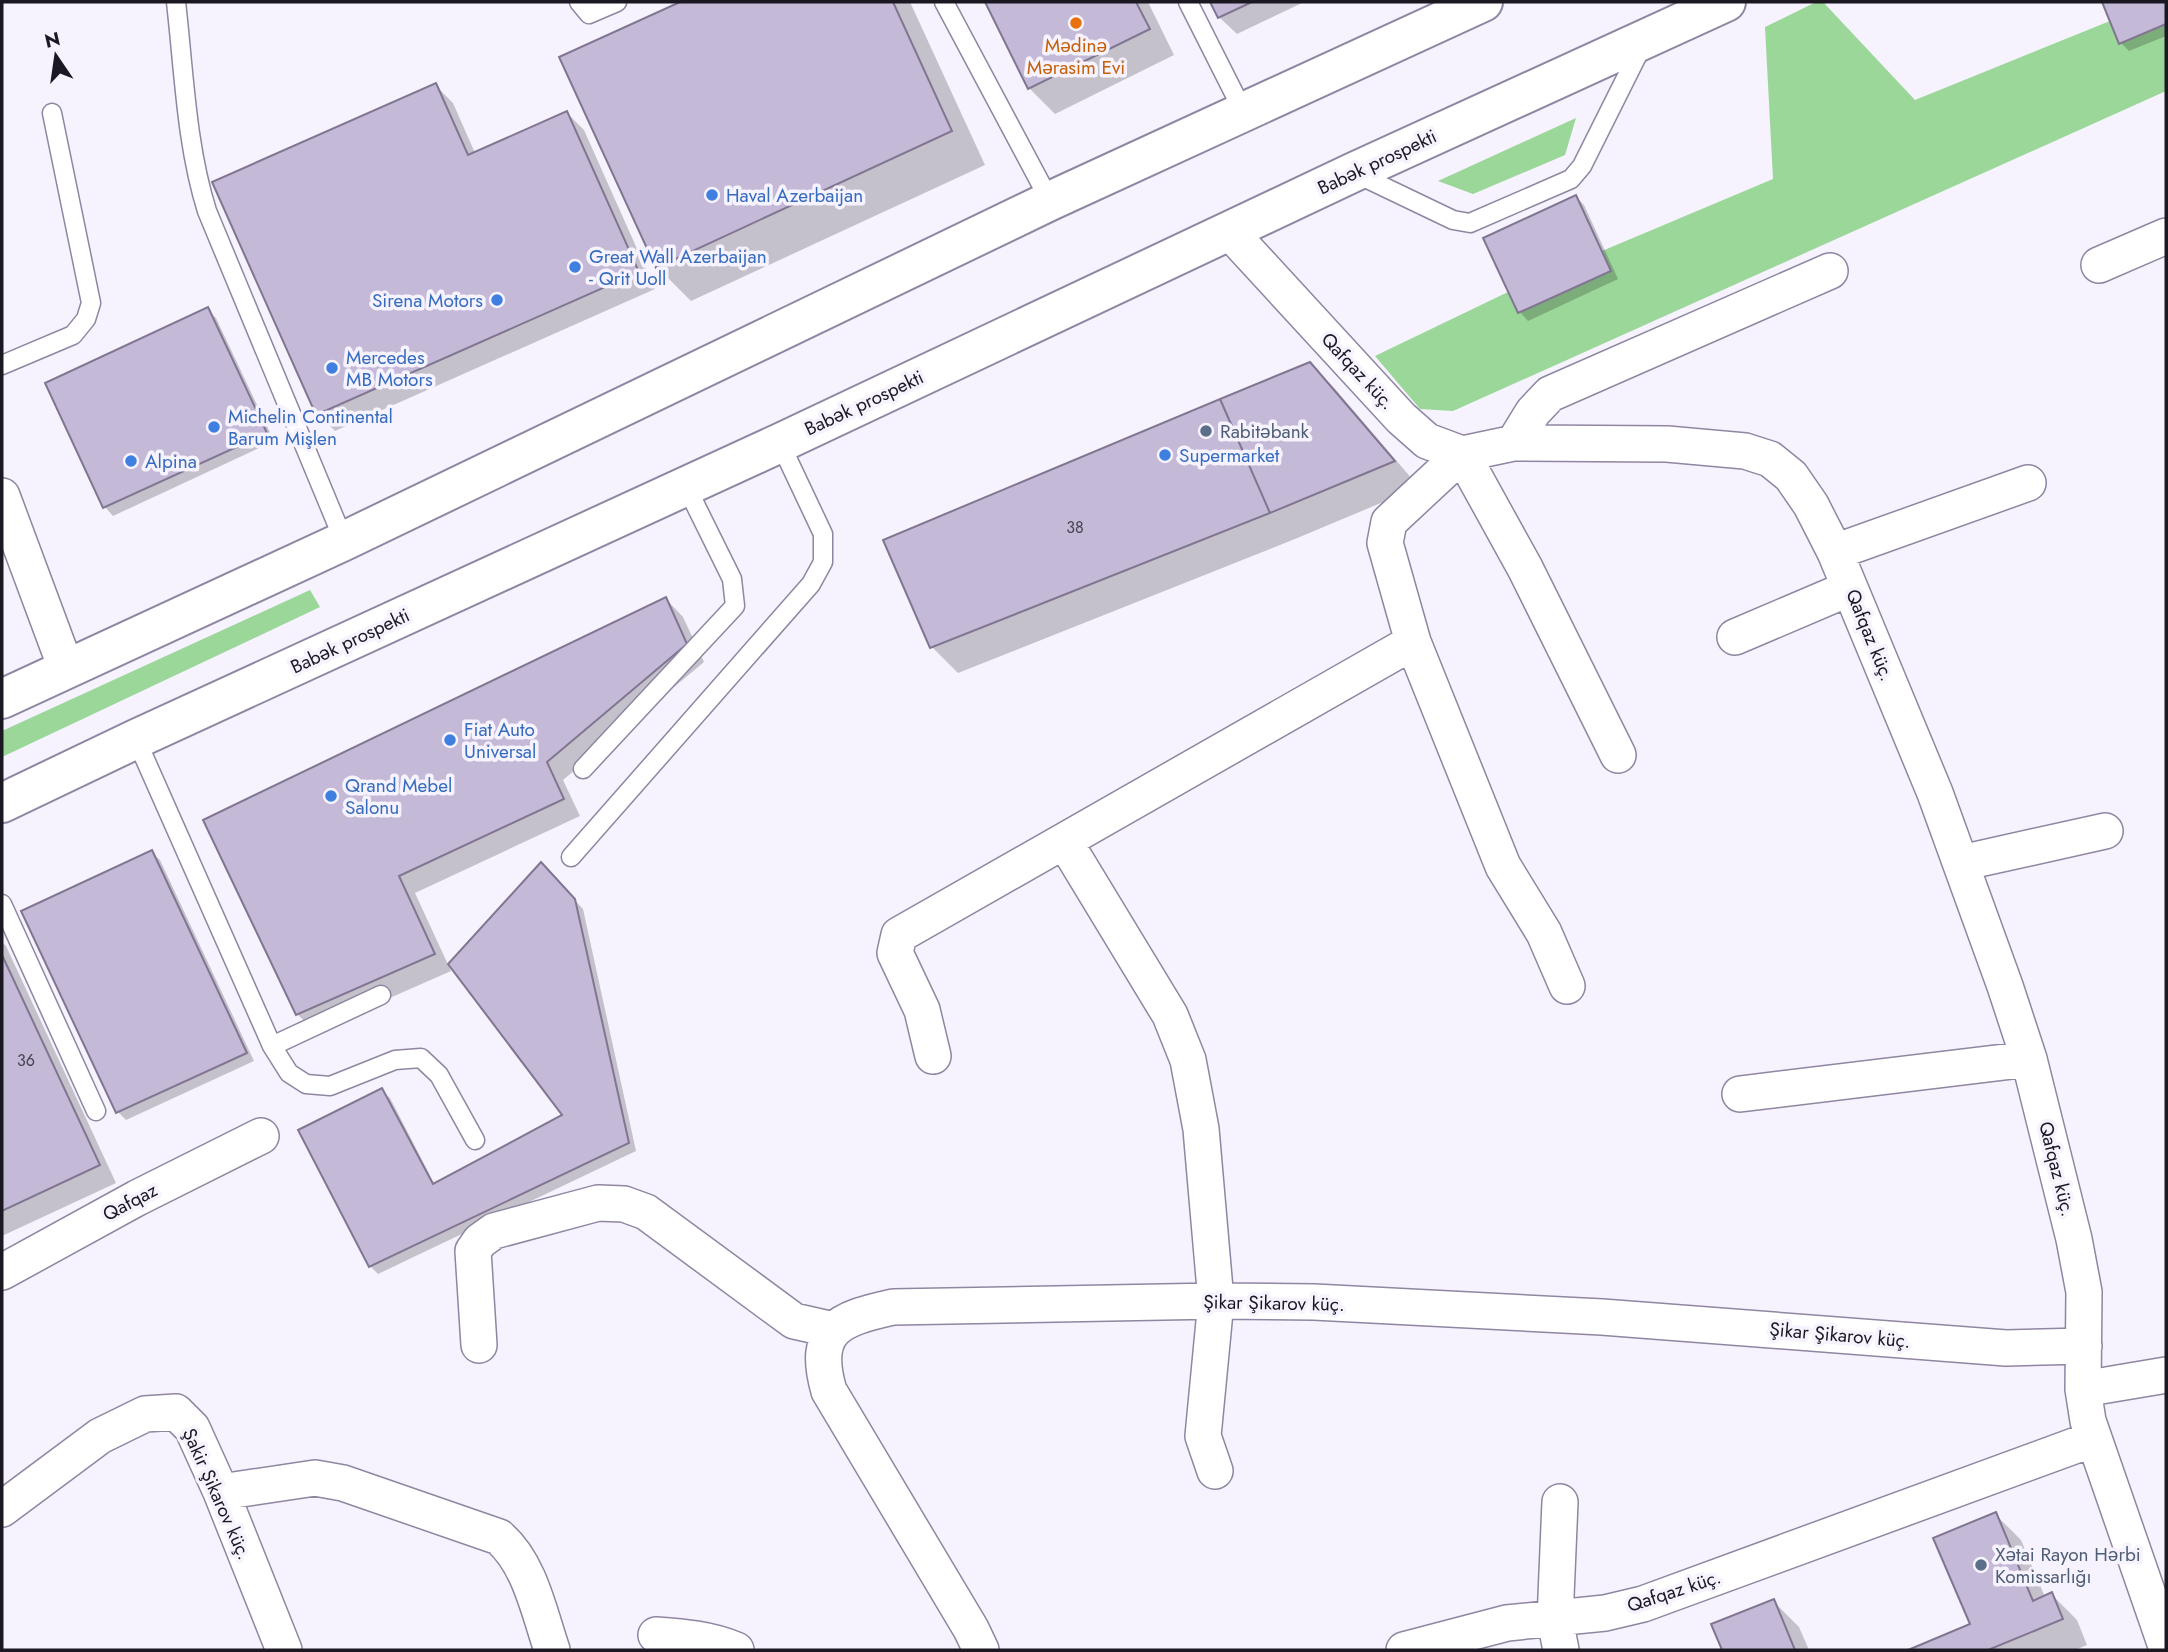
<svg xmlns="http://www.w3.org/2000/svg" width="2168" height="1652" font-family="Jost,sans-serif">
<rect width="100%" height="100%" fill="#f6f2fe"/>
<path fill="#9ad798" d="M1816,2h7l92,98 195,-79 10,22 46,-19v67l-713,320 -33,-2 -45,-53 133,-64 11,21 92,-42 -9,-20 171,-72 -8,-152z
M1576,118l-11,37 -92,39 -35,-13z
M310,590l10,17 -318,150v-26z"/>
<path fill="#0003" d="M684,2h226l75,163 -294,136 -34,-34 -96,-209z
M987,2h161l26,53 -119,59 -26,-26z
M1212,2h92l-67,32 -18,-17z
M2104,2h62v34l-37,15 -8,-8z
M435,85l18,18 22,50 92,-40 17,17 71,159 -320,142 -17,-17z
M1576,197l8,8 34,74 -90,42 -8,-9 -35,-74z
M208,310l8,8 58,123 -161,75 -8,-9 -58,-123z
M1310,364l26,26 83,97 -124,52 -337,134 -26,-26z
M666,599l17,18 21,45 -141,118 17,36 -165,77 36,78 -136,60 -18,-17 -91,-193z
M151,852l9,8 94,201 -128,59 -8,-8 -95,-200z
M549,873l34,36 53,242 -258,123 -8,-8 11,-176 9,8 45,87 130,-69z
M2,942l4,4 110,237 -114,53z
M1995,1514l26,26 24,57 6,-3 26,26 10,25 -12,5h-162l59,-25z
M1773,1601l26,26 10,23h-85l-10,-25z"/>
<path fill="#c4b9d6" stroke="#807691" stroke-width="2" d="M680,2h213l59,129 -296,137 -97,-211z
M985,2h151l14,27 -122,60z
M1210,2h42l-34,16z
M2102,2h64v22l-47,20z
M436,83l32,72 99,-44 72,161 -323,143 -104,-233z
M1576,195l35,76 -93,42 -35,-75z
M208,307l59,126 -164,75 -58,-125z
M1310,362l85,99 -125,52 -50,-114z
M1220,399l50,114 -340,135 -47,-108z
M666,597l21,47 -140,118 17,37 -165,77 36,78 -139,61 -93,-195z
M152,850l95,203 -131,60 -95,-202z
M541,862l34,37 54,244 -260,124 -71,-137 84,-42 51,96 129,-69 -114,-151z
M2,955l98,210 -98,46z
M1996,1512l37,89 19,-9 11,27 -75,31h-80l62,-26 -37,-86z
M1774,1599l21,51h-73l-11,-26z"/>
<g fill="none" stroke-linecap="round" stroke-linejoin="round">
<g stroke="#8f86a1" stroke-width="21">
<path id="lane" d="M176,2c8,69 10,142 31,209l137,330
M579,2l10,12 28,-12
M944,2l106,199
M1188,2l56,111
M1357,174l96,46 17,3 101,-44 11,-13 60,-120
M2,365l71,-30 13,-16 5,-16 -39,-190
M136,739l136,307 17,27 17,11 24,2 65,-26 26,-2 18,17 36,65
M583,769l152,-163 -3,-27 -46,-93
M571,857l240,-273 12,-22v-28l-43,-91
M2,904l94,207
M272,1046l109,-51"/>
</g>
<g stroke="#8f86a1" stroke-width="38">
<path id="street" d="M1229,231l172,187 26,23 35,13 52,-11 153,1 78,7 25,8 21,17 20,29 24,47 100,241 70,193 24,73 45,180 10,53 -1,97 5,32 78,225
M2099,265l67,-29
M1514,443l19,-31 17,-18 280,-123
M2,496l64,172
M1835,552l193,-69
M1735,637l115,-49
M1065,842l105,173 18,45 13,69 15,172 -13,135 12,35
M1961,863l144,-32
M1567,986l-23,-53 -41,-67 -90,-224 -28,-99 4,-21 73,-68 63,114 93,187
M933,1056l-11,-46 -27,-57 4,-18 514,-293
M1740,1094l289,-35
M2,1272l135,-74 124,-62
M479,1345l-6,-94 7,-10 14,-10 104,-28 26,1 22,8 148,109 40,9
M2083,1389l83,-14
M221,1492l94,-14 28,5 156,54c31,27 40,75 53,113
M1560,1502l-5,118 6,30
M2,1509l98,-73 45,-22 31,-2 16,16 29,64 63,158
M656,1635c28,2 53,4 80,15
M981,1650l-10,-21 -142,-238c-18,-62 10,-72 64,-84l323,-6 98,1 288,15 404,31 78,-2
M1404,1650l103,-27 98,-10 38,-9 450,-165"/>
</g>
<g stroke="#8f86a1" stroke-width="42">
<path id="primary" d="M2,699l342,-158 706,-340 433,-199
M2,803l134,-64 644,-296 574,-271 372,-170"/>
</g>
<use href="#lane" stroke="#fff" stroke-width="18"/>
<use href="#street" stroke="#fff" stroke-width="35"/>
<use href="#primary" stroke="#fff" stroke-width="38"/>
</g>
<circle fill="#e8710a" stroke="#f6f2fe" stroke-width="2.5" cx="1076" cy="23" r="7"/>
<g fill="#3f7fe0" stroke="#f6f2fe" stroke-width="2.5">
<circle cx="712" cy="195" r="7"/>
<circle cx="575" cy="267" r="7"/>
<circle cx="497" cy="300" r="7"/>
<circle cx="332" cy="368" r="7"/>
<circle cx="214" cy="427" r="7"/>
<circle cx="1165" cy="455" r="7"/>
<circle cx="131" cy="461" r="7"/>
<circle cx="450" cy="740" r="7"/>
<circle cx="331" cy="796" r="7"/>
</g>
<g fill="#5c6f8a" stroke="#f6f2fe" stroke-width="2.5">
<circle cx="1206" cy="431" r="7"/>
<circle cx="1981" cy="1565" r="7"/>
</g>
<g text-anchor="middle" dominant-baseline="central" stroke-width="7" stroke-linejoin="round" paint-order="stroke">
<g font-size="16" fill="#46404f">
<text x="1075" y="527">38</text>
<text x="26" y="1060">36</text>
</g>
<g font-size="19" fill="#c56008" stroke="#f6f2fe">
<text x="1076" y="45">Mədinə<tspan x="1076" dy="22">Mərasim Evi</tspan></text>
</g>
<g font-size="19" fill="#1c1822" stroke="#f6f2fe">
<text transform="translate(1377 162) rotate(-25)">Babək prospekti</text>
<text transform="translate(1358 371) rotate(47)">Qafqaz küç.</text>
<text transform="translate(864 403) rotate(-25)">Babək prospekti</text>
<text transform="translate(1870 635) rotate(68)">Qafqaz küç.</text>
<text transform="translate(350 641) rotate(-25)">Babək prospekti</text>
<text transform="translate(2057 1169) rotate(76)">Qafqaz küç.</text>
<text transform="translate(130 1202) rotate(-28)">Qafqaz</text>
<text transform="translate(1274 1303) rotate(1)">Şikar Şikarov küç.</text>
<text transform="translate(1840 1335) rotate(5)">Şikar Şikarov küç.</text>
<text transform="translate(217 1494) rotate(66)">Şakir Şikarov küç.</text>
<text transform="translate(1674 1591) rotate(-18)">Qafqaz küç.</text>
</g>
<g font-size="19" fill="#366cbe" stroke="#f6f2fe" text-anchor="start">
<text x="726" y="195">Haval Azerbaijan</text>
<text x="589" y="256">Great Wall Azerbaijan<tspan x="589" dy="22">- Qrit Uoll</tspan></text>
<text x="483" y="300" text-anchor="end">Sirena Motors</text>
<text x="346" y="357">Mercedes<tspan x="346" dy="22">MB Motors</tspan></text>
<text x="228" y="416">Michelin Continental<tspan x="228" dy="22">Barum Mişlen</tspan></text>
<text x="1179" y="455">Supermarket</text>
<text x="145" y="461">Alpina</text>
<text x="464" y="729">Fiat Auto<tspan x="464" dy="22">Universal</tspan></text>
<text x="345" y="785">Qrand Mebel<tspan x="345" dy="22">Salonu</tspan></text>
</g>
<g font-size="19" fill="#4e5e75" stroke="#f6f2fe" text-anchor="start">
<text x="1220" y="431">Rabitəbank</text>
<text x="1995" y="1554">Xətai Rayon Hərbi<tspan x="1995" dy="22">Komissarlığı</tspan></text>
</g>
</g>
<rect width="2168" height="1652" fill="none" stroke="#1c1822" stroke-width="7"/>
<g transform="translate(56 56) rotate(347)" stroke="#f6f2fe" stroke-width="5" paint-order="stroke">
<path d="M0-5L12 26L0 18L-12 26Z" fill="#1c1822"/>
<text y="-10" font-size="19" font-weight="bold" text-anchor="middle" fill="#1c1822">N</text>
</g>
</svg>
